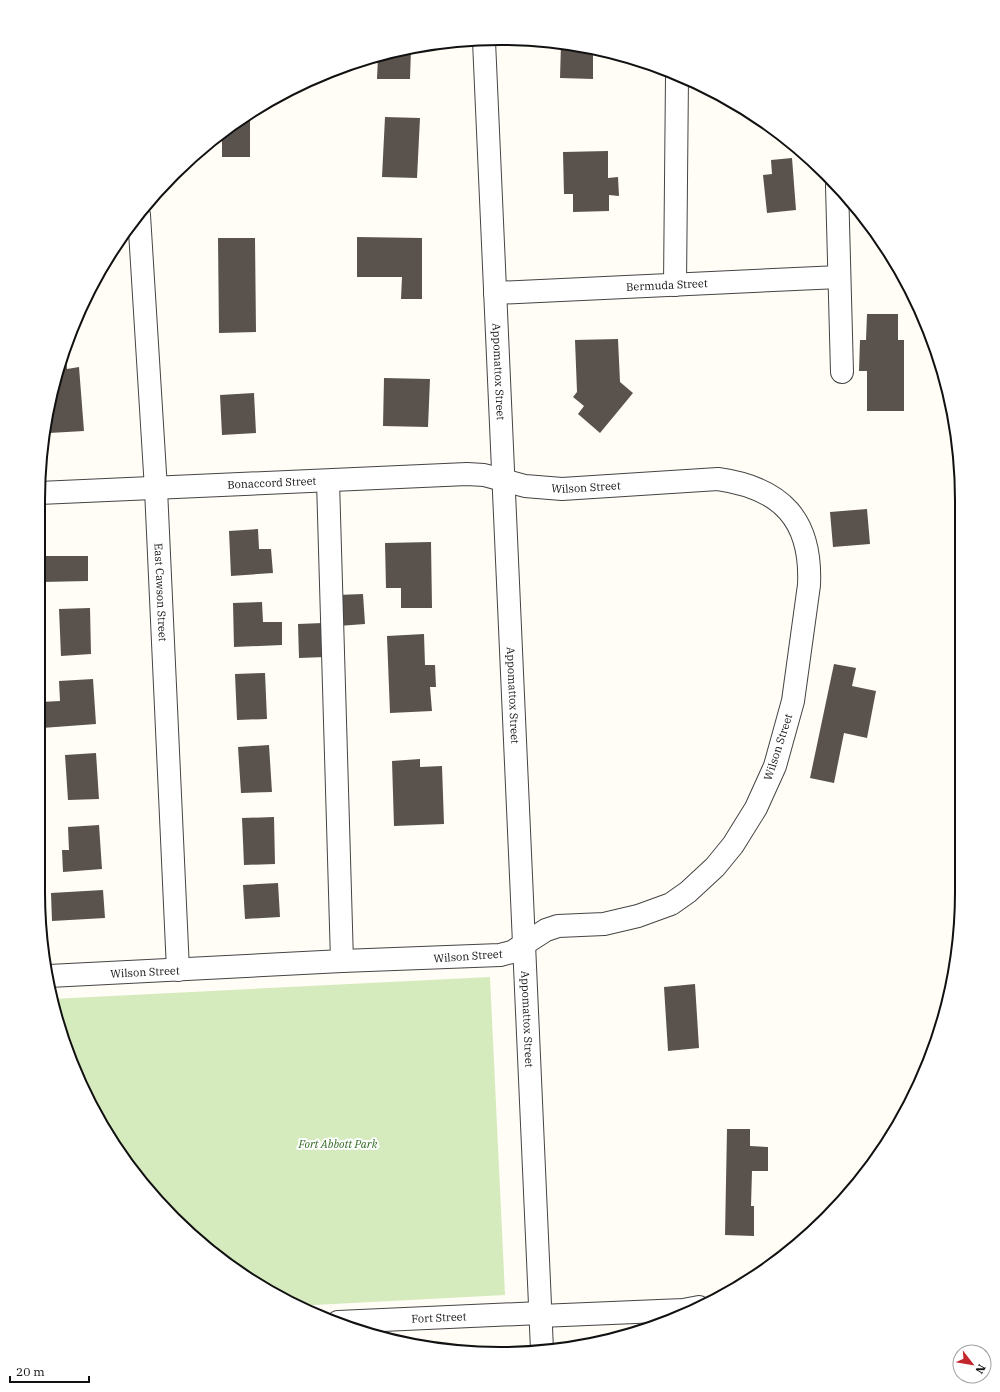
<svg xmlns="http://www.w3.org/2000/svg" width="1000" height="1392" font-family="'IBM Plex Serif',serif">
<rect width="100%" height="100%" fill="#fffdf5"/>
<path fill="#d5ebbd" d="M490,977l15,318 -210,11 -100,-67 -79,-91 -30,-52 -32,-84 -2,-13z"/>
<path fill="#5a524d" d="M561,44l32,5v30l-33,-1z
M411,49l-1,30h-33l1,-23z
M250,114v43h-28v-23z
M385,117l35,1 -3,60 -35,-1z
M608,151v27l10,-1 1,19 -10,-1v16l-36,1v-18h-9l-1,-42z
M792,158l4,52 -29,3 -4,-38 9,-1 -1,-14z
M357,237l65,1v61h-21l1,-22h-45z
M218,238h37l1,94 -37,1z
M867,314h31v26h6v71h-37v-40h-8l1,-31h6z
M618,339l2,43 13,11 -33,40 -22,-19 6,-8 -11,-9 4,-5 -2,-52z
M65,350l2,19 12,-2 5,64 -35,2 -2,-24z
M384,378l46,1 -2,48 -45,-1z
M254,393l2,40 -34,2 -2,-40z
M867,509l3,35 -37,3 -3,-35z
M258,529l1,20h12l2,24 -42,3 -2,-45z
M431,542l1,66h-31v-20h-15l-1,-45z
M41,556h47v25l-46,1z
M363,594l2,30 -27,2 -1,-31z
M262,602l1,20h19v23l-48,2 -1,-44z
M90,608l1,46 -30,2 -2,-47z
M323,623l2,34 -26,1 -1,-34z
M424,634l1,31h10l1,22h-6l2,24 -42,2 -3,-77z
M834,664l22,4 -4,18 24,5 -9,47 -23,-5 -10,50 -24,-5z
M265,673l2,46 -30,1 -2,-46z
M93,679l3,45 -54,4 -2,-26 20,-1 -1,-20z
M269,745l3,47 -31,1 -3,-46z
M96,753l3,46 -31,1 -3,-45z
M420,759v8l22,-1 2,58 -50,2 -2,-65z
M274,817l1,47 -31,1 -2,-47z
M99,825l3,44 -39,3 -1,-22h7l-1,-23z
M278,883l2,34 -35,2 -2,-34z
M103,890l2,28 -53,3 -1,-28z
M695,984l4,64 -31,3 -4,-64z
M727,1129h23v17l18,1v24h-16l-1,35h3v30l-29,-1z"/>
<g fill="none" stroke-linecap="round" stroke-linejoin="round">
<g stroke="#444" stroke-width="24">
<g id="minor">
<path id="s1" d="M484,41l58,1309"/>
<path d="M837,186l5,186"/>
<path id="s2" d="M139,215l17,274 22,481"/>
<path d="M675,285l2,-209"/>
<path id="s3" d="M495,293l344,-16"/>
<path d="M328,481l14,480"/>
<path id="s4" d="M39,493l428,-19 17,1 41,11 37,3 156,-10c64,9 94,41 91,106l-16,116 -18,65 -19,42 -23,37 -18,22 -27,25 -17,12 -33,12 -34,8 -46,2 -12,4 -34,22 -12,3 -158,6 -293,15"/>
<path d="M540,1316l143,-6 16,-3"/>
<path id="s5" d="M338,1322l202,-9"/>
</g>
</g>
<use href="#minor" stroke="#fff" stroke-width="22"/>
</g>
<g text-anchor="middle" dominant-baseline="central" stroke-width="4" stroke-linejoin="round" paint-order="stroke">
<g font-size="11" fill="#111" stroke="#fff">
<text stroke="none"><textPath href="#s3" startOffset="172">Bermuda Street</textPath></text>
<text stroke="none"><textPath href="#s1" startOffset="331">Appomattox Street</textPath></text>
<text stroke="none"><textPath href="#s4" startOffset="233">Bonaccord Street</textPath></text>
<text stroke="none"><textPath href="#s4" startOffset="549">Wilson Street</textPath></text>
<text stroke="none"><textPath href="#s2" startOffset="378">East Cawson Street</textPath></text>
<text stroke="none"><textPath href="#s1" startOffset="655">Appomattox Street</textPath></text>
<text transform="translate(778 747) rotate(-72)">Wilson Street</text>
<text transform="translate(468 956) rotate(-4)">Wilson Street</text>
<text transform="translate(145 972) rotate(-3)">Wilson Street</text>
<text stroke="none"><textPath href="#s1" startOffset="979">Appomattox Street</textPath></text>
<text stroke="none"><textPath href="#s5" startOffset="101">Fort Street</textPath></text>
</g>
<g font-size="11" font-style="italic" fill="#2f6b1f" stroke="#fff">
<text x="338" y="1144">Fort Abbott Park</text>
</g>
</g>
<path d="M0 0H1000V1392H0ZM500 45H500A455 455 0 0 1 955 500V892A455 455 0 0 1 500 1347H500A455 455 0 0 1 45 892V500A455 455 0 0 1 500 45Z" fill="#fff" fill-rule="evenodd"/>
<path fill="none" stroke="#111" stroke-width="2" d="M500 45H500A455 455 0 0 1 955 500V892A455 455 0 0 1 500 1347H500A455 455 0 0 1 45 892V500A455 455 0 0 1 500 45Z"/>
<g transform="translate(972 1364) rotate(121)"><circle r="19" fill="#ffffff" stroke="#a0a0a0"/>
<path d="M0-3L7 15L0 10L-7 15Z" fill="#c4262e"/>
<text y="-6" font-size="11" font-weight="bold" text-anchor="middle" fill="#111111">N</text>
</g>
<path d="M10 1376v6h79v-6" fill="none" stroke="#111111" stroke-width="2"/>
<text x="16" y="1376" font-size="12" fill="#111111" stroke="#ffffff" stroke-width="3" paint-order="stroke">20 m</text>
</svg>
